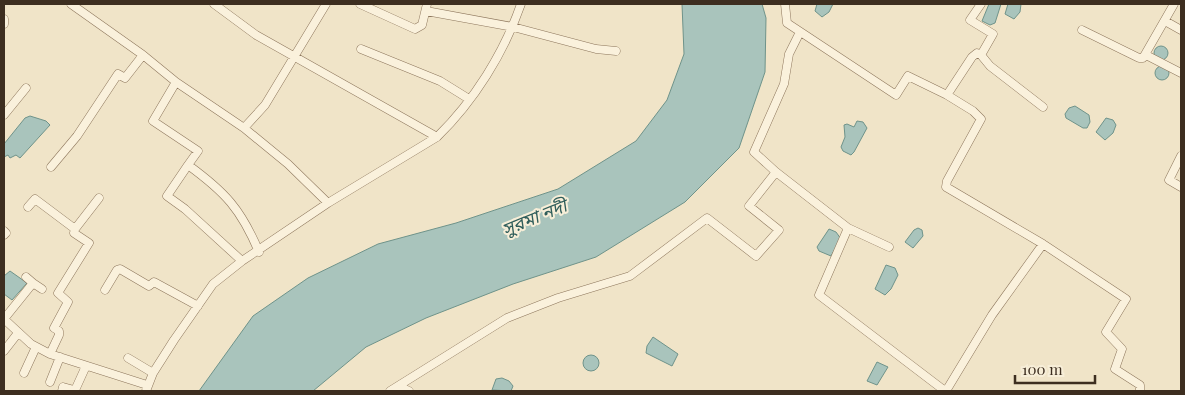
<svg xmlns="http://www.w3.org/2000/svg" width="1185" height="395" font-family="'Playfair Display','Noto Sans Bengali',serif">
<rect width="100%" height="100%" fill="#f0e4c8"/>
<path fill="#a9c4bc" stroke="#6f938a" d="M682,4h80l4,14 -1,54 -26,76 -54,54 -89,55 -83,27 -87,34 -60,29 -53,44h-114l54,-75 55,-38 70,-34 78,-21 102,-34 78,-48 31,-41 17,-46z
M817,4h16l-4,8 -7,5 -7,-6z
M989,4h12l-6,19 -5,2 -8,-4z
M1008,4h13l-1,8 -6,7 -9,-5z
M1154 53a7 7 0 1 1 14 0a7 7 0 1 1-14 0Z
M1155 73a7 7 0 1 1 14 0a7 7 0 1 1-14 0Z
M1075,106l14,9 1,7 -3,6h-4l-17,-10 -1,-4 4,-6z
M30,116l16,5 4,4 -30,33 -4,-3 -6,3 -2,-3 -4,2v-13l21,-26z
M1106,118l7,2 3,5 -3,8 -8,7 -9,-8z
M857,121l6,1 4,6 -13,24 -3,3 -8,-4 -2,-4 4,-10 -1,-12 3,-1 7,3z
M918,228l4,2 1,6 -10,12 -8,-6 9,-12z
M829,229l7,3 5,7 -10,17 -12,-5 -2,-4z
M886,265l9,3 3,7 -7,14 -6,6 -10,-6z
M10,271l17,12 -15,17 -8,-6v-18z
M653,337l25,17 -6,12 -26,-13 1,-7z
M583 363a8 8 0 1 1 16 0a8 8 0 1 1-16 0Z
M877,362l11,5 -11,18 -10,-4z
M502,378l7,3 4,5 -2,5 -19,-1 4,-11z"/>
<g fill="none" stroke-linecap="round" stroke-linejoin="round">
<g stroke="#8d765c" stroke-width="9">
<path id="minor" d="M71,4l72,51 33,27 68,46 44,36 40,39
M214,4l42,31 181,102
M360,4l55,25 7,-4 5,-21
M785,4l2,19 109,72 12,-19 39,19 25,-38 5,-4 4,2 12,-21 -23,-14 11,-16
M426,11l87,16 83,22 20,2
M4,19v5
M1165,21l16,9
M1082,30l57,28h4l31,-54
M361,49l79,32 29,18
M981,55l9,11 53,41
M1146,55l35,18
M176,82l-23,39 45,30 -10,14c37,27 53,44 71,87
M947,95l26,16 8,8 -34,62 -1,6 97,57 83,55 -20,33 16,17 -7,20 25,16v6
M4,115l22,-27
M244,128l21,-23 61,-101
M1181,156l-12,24 12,7
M188,165l-21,31 18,13 57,52
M51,167l26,-31 41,-62 7,4 18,-23
M776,172l72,56 41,19
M28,207l7,-8 40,30 -1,4 15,10 -31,50 10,9 -14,26 5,3v4l-9,19
M848,228l-29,67 126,96
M75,229l24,-31
M4,231l2,2 -2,2
M33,283l9,6
M105,290l12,-20 3,-1 29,17 5,-4 44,24
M4,319l27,25 19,10 97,31
M4,319l29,-36 -7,-6
M4,351l14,-18
M128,358l25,15
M24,373l12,-26
M50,382l10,-25
M398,386l11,5
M62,391l1,-4 11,3 2,-2 10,-22
M146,391l7,-18 21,-33 39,-56 29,-23 86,-58 109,-66c37,-36 67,-84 84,-133
M390,391l117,-73 51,-20 72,-22 77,-58 49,38 23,-26 -30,-24 27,-34 -22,-20 30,-68 5,-30 11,-22
M946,391l46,-76 51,-71"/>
</g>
<use href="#minor" stroke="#faf1dc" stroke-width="8"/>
</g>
<g text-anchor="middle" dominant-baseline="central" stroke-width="4" stroke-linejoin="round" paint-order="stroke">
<g font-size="18" font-style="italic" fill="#2f5d5a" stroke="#f7eed8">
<text transform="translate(534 217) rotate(-22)">সুরমা নদী</text>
</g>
</g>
<rect width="1185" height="395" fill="none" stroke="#3d2e20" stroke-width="10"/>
<path d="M1015 375v8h80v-8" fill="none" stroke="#3d2e20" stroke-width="2.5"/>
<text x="1022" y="375" font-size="15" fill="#3d2e20" stroke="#f7eed8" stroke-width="4" paint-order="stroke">100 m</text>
</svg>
